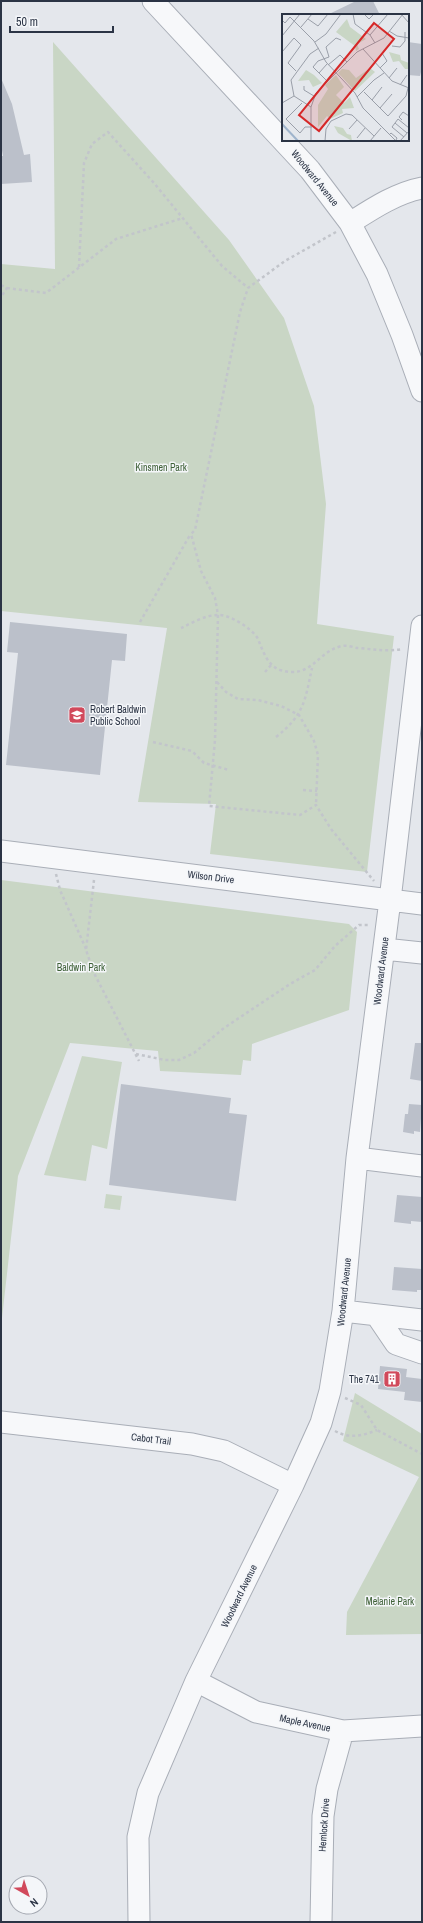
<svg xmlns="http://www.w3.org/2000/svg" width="423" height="1923" font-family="'Archivo Narrow',sans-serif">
<rect width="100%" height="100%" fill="#e4e7ec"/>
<path fill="#c9d6c5" d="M53,42l176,198 55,78 30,88 12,98 -9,120 77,12 -27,236 -157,-18 6,-50 -78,-2 29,-174 -166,-17v-347l54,5z
M1,880l348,44 8,8 -8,78 -97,34 -1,17 -8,-1 -2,15 -81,-4 -2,-20 -88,-8 -52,133 -16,142z
M82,1056l40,6 -15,87 -15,-4 -6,36 -42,-6z
M106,1194l16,2 -2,14 -16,-2z
M355,1393l67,41v200l-76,1 1,-23 72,-135 -76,-36z"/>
<path fill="#bbc0ca" d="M356,1h17l7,14h-53z
M408,42l14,2v24l-2,8 -12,-1z
M1,78l11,26 12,51 6,-1 2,28 -31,2v-28h2l-2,-11z
M10,622l117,12 -2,27 -13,-1 -12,115 -94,-10 12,-112 -11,-1z
M415,1043h7v38l-12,-2z
M121,1084l110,14 -2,15 18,2 -11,86 -127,-16z
M409,1104l13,1 -2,27 -6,-1v3l-11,-2 2,-18h3z
M397,1195l25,2v25l-11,-1v3l-17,-2z
M394,1267l28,2v21h-5v2l-25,-2z
M380,1366l27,3 -1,8 16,2v23l-18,-2 1,-8 -27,-3z"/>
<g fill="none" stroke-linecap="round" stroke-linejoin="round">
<g stroke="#a9aeb7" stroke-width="23">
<path id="minor" d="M153,1l157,169 40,53 27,51 25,61 20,56
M350,223c22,-14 46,-30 72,-35
M1,851l421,53
M384,949l38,4
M357,1158l65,8
M343,1311l79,9
M377,1316l19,28 26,9
M1,1422l191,22 32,7 69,34
M196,1681l60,31 87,19 79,-5
M139,1922l-1,-85 10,-44 48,-112 97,-196 28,-62 9,-32 13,-80 14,-153 33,-258 32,-274
M321,1922l2,-106 4,-27 16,-58"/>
</g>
<path stroke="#c2c5cb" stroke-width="2.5" stroke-dasharray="3 3" stroke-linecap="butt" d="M336,232l-51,29 -37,27 -8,24 -45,218 -4,4 10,37 14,27 3,17 -3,125 -6,66 91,9 16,-10 15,24 43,52
M79,267l5,-104 8,-19 16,-12 46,51 68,83 25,21
M1,285l6,3 -6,9
M7,288l39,5 70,-54 67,-21
M140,622l50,-87
M181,628c11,-5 24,-13 37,-13 11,-1 35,14 40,24 5,12 9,26 22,31 32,10 37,-19 62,-24 5,-1 11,1 15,2 16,1 30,4 46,1
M265,672l7,-8
M217,682l9,10 12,7 20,1 23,6 18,9 15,26 4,14 -2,50
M276,737c28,-22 29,-36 36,-69
M153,742l39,9 12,12 25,7
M303,790l14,1
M56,874l4,16 26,59
M94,880l-8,70 8,23 45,88
M136,1054l29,6h14l15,-7 30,-25 66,-44 25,-14 20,-24 24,-21h11
M345,1398l16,7 16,25 45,24
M335,1431c15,8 27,5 42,-1"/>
<use href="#minor" stroke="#f7f8fa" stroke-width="21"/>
</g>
<defs>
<g id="school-square" transform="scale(0.9)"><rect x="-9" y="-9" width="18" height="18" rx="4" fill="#d1495b" stroke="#f4f6f9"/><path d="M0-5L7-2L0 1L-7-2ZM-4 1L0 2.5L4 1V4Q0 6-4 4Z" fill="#fff"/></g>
<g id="building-square" transform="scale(0.9)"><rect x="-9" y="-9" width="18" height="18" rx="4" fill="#d1495b" stroke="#f4f6f9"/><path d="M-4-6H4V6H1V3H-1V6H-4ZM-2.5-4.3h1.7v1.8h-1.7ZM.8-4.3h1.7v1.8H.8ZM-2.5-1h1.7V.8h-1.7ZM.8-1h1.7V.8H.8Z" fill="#fff"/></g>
</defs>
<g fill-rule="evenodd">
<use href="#school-square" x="77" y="715"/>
<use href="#building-square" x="392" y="1379"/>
</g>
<g text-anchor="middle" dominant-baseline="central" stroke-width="3" stroke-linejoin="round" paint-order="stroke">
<g font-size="10" fill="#2b3445" stroke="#f4f6f9">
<text transform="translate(315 178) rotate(51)">Woodward Avenue</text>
<text transform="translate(211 877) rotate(7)">Wilson Drive</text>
<text transform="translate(381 971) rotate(-83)">Woodward Avenue</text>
<text transform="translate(344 1292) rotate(-84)">Woodward Avenue</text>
<text transform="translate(151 1439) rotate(7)">Cabot Trail</text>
<text transform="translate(239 1596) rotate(-64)">Woodward Avenue</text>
<text transform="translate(305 1723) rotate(12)">Maple Avenue</text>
<text transform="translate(324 1825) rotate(-86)">Hemlock Drive</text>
</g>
<g font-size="10" fill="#3f6138" stroke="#f4f6f9">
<text x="161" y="467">Kinsmen Park</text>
<text x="81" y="967">Baldwin Park</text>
<text x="390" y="1601">Melanie Park</text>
</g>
<g font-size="10" fill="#2b3445" stroke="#f4f6f9" text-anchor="start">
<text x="90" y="709">Robert Baldwin<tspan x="90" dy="12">Public School</tspan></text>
<text x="379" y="1379" text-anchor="end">The 741</text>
</g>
</g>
<g transform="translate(282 14)">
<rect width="127" height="127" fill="#e4e7ec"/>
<path d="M65,5l3,8 16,12 -9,5 2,5 -3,2 -1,-5 -19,-14zM107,38l11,3 1,5 8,3v6h-4l-6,-8 -6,1zM88,54l5,4 -20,19 -17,-18 4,-4 7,1 7,8zM24,56l8,5 8,8 -9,4 -4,-7 -11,1zM54,61l8,12 -8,8 8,8 6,-6 4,11 -12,1 1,4 -13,6 -3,-3 -9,11v-22l10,-16 -3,-4zM52,112l9,2 4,6 4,1 1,6 -14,-8z" fill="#c9d6c5"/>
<path fill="none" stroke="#9fb4cc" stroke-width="2" d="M0,110l16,17"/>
<path fill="none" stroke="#9a9fa9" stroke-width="1" d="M71,0l2,10 15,11 5,8M82,0l5,5 5,-5M119,0l8,9M26,5l10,7 10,-12M0,6l3,3 5,-6 24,24 12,21 29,31 8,15 33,33M19,13l11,-13M107,17l8,5 12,2M88,21l18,-21M0,22l18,-22M33,28l11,-8 15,-20M110,32l8,1 5,-6v-9M44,33l3,10 -11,4 -5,6 14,14M44,33l10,-9 5,2M81,35l29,32 17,7M0,38l12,-14 7,7 -13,18 8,8M46,51l12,-10 7,7M98,54l7,-7 -5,-8M37,59l8,-9M107,64l8,-10M118,71l7,-10M22,72v4l10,6M82,78l24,24 18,-20 2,-8M75,83l17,-17 10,-7M90,86l10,-13M0,89l12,-7M20,89l-16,16 14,14 5,-6h7M29,93l-17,-11 -3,-16 19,-26 9,-6M98,94l12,-14M120,106l-3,-3 4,-5 6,4M113,109l12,10M67,115l8,-9M107,121l2,-2 6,5 -1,2M122,123l-12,-10 6,-8 11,9M75,124l8,-10M29,127v-34l5,-14 41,-41 27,-14 19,-24M43,127l1,-12 5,-8 15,-7 6,1 22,21M88,127l11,-13M118,127l9,-10"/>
<path fill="#d62828" fill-opacity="0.15" stroke="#d62828" stroke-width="2" d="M92,9l20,16 -75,92 -20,-16z"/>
<rect width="127" height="127" fill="none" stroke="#2b3445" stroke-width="2"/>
</g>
<rect width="423" height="1923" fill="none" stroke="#2b3445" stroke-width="4"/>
<g transform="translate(28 1895) rotate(141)"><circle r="19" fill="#f4f6f9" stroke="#a4a8b1"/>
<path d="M0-3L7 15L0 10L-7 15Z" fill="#d1495b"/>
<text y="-6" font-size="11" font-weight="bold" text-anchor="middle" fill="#2b3445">N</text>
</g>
<path d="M10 26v6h103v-6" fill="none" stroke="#2b3445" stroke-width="2"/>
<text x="16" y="26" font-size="12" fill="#2b3445" stroke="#f4f6f9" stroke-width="3" paint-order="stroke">50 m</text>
</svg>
